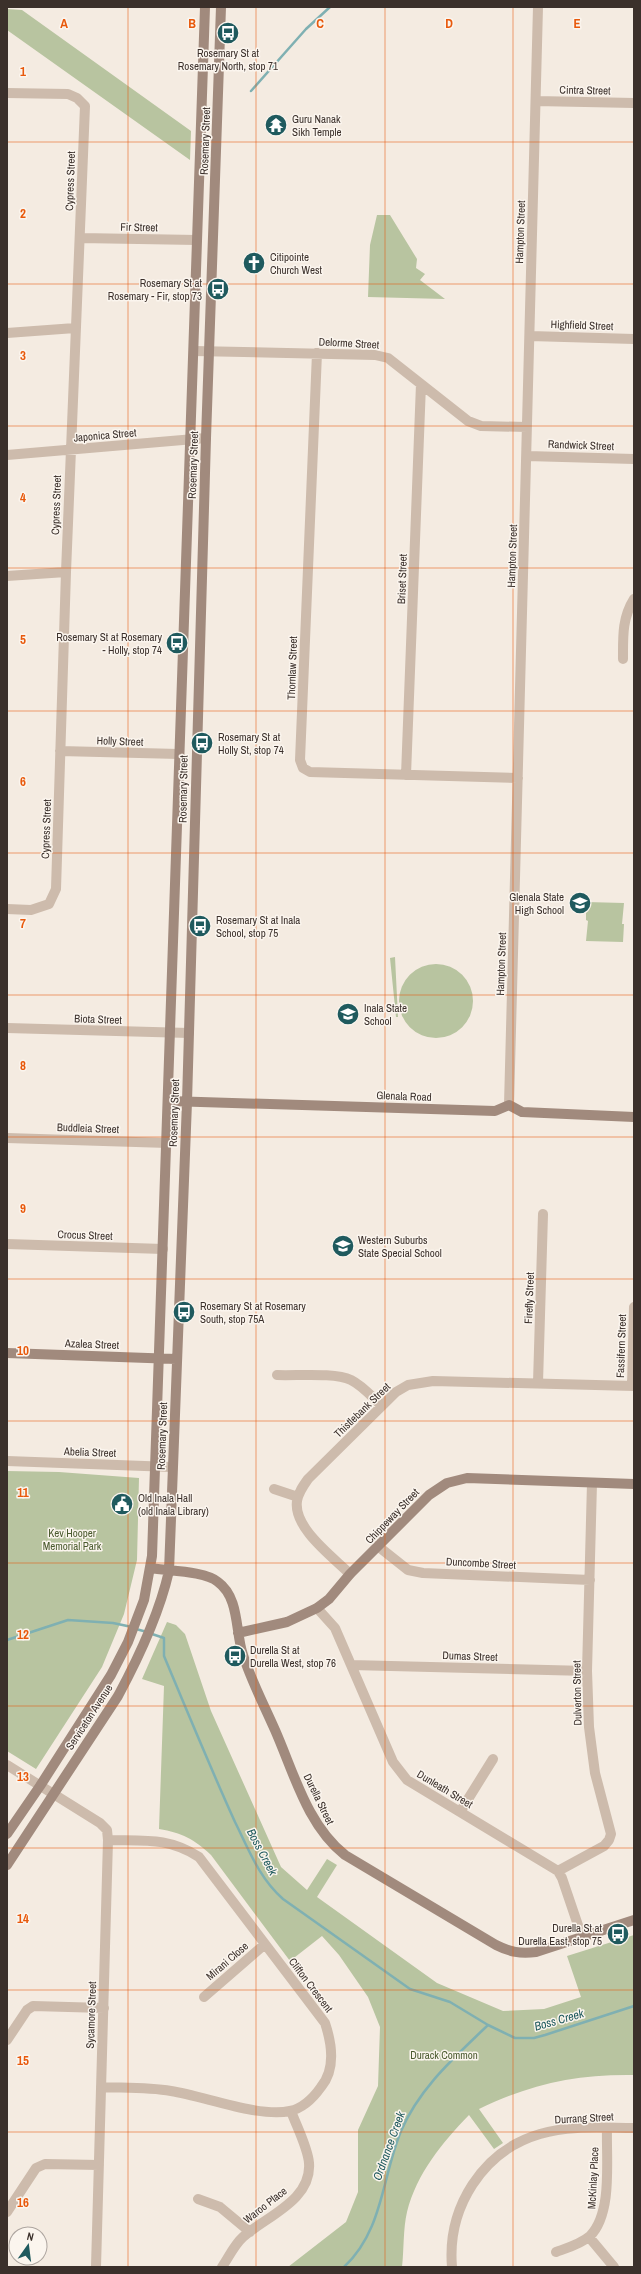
<svg xmlns="http://www.w3.org/2000/svg" width="641" height="2274" font-family="'Archivo Narrow',sans-serif">
<rect width="100%" height="100%" fill="#f4ebe1"/>
<path fill="#b8c4a0" d="M7,9l15,1 169,121 -1,29 -183,-130z
M377,215h13l27,44 -1,9 9,6 -5,6 25,19 -77,-2 2,-52z
M586,902l38,1 -2,21h2l-1,18 -37,-1 2,-20 -2,-1z
M395,957l3,60h-2l-6,-59z
M399 1001a37 37 0 1 1 74 0a37 37 0 1 1-74 0Z
M7,1471l52,1 80,6 -2,82 -13,54 -22,53 -66,102 -29,-18z
M167,1622l9,3 9,9 26,77 70,156 26,23 20,-31 10,6 -20,32 120,86 66,28 41,-2 37,-12 -14,-41 67,-21v140c-57,-1 -104,9 -155,34l24,34 -9,6 -25,-34c-27,28 -52,58 -62,97 -4,17 -3,37 -5,55h-114l58,-45 12,-30v-62l20,-44 2,-59 -12,-30 -29,-42 -17,-19 -32,25 -79,-106c-17,-16 -29,-22 -52,-26l5,-143 -22,-7z"/>
<g fill="none" stroke-linecap="round" stroke-linejoin="round">
<path stroke="#7fb0b2" stroke-width="2.5" d="M251,91l55,-62 24,-22
M136,1629l11,3
M152,1634l12,4v18c23,55 46,111 71,166 14,28 24,56 48,77l127,90 40,13 38,23 27,13h19l11,-3 89,-29
M7,1640l61,-20 45,3 19,4
M344,2267c39,-36 38,-90 57,-136 19,-44 54,-74 87,-106"/>
<path stroke="#cdbbac" stroke-width="10" d="M7,93l61,1 9,4 8,8 -19,466 -10,317 -7,15 -18,6 -24,-1
M536,101l98,2
M80,238l117,2
M7,333l68,-5
M530,336l104,3
M194,351l181,4 13,3 80,63 13,5 46,1
M317,353l-17,407 3,8 7,4 208,6
M7,455l199,-17
M527,456l107,3
M7,576l59,-4
M623,659c0,-22 -1,-41 11,-60
M60,751l119,3
M406,775l15,-391
M7,1028l182,5
M509,1105l29,-1098
M7,1138l161,5
M7,1244l156,5
M277,1375c19,1 57,-3 74,5 12,6 21,17 31,26
M538,1383l5,-169
M632,1386l2,-79
M7,1461l165,6
M274,1489l24,8
M379,1547l29,23 15,3 167,7
M350,1574c-17,-17 -57,-46 -53,-73 1,-8 6,-15 11,-22l88,-87 12,-7 25,-4 201,5
M317,1608l18,20 58,134 14,18 151,91 4,7 20,59
M351,1665l236,6
M7,1765l93,58 7,7 1,10 -12,427
M460,1812l33,-53
M558,1871l46,-25 5,-6 2,-6 -16,-61 -6,-46 -2,-56 5,-188
M204,1997l61,-53
M7,2040l20,-30 6,-4 71,2
M101,2087c23,1 47,0 70,4 33,5 88,27 119,20 13,-3 24,-14 31,-24 15,-18 11,-43 4,-64l-126,-166c-31,-20 -55,-16 -91,-17
M198,2199l22,8 30,25
M7,2212l29,-44 9,-4 54,1
M589,2237l25,30
M556,2252c11,-4 25,-8 34,-16 23,-23 16,-77 17,-108
M222,2267c7,-10 12,-22 21,-30 24,-21 69,-37 66,-74 -1,-15 -13,-38 -18,-52
M452,2267c-5,-59 30,-116 88,-133 30,-9 63,-6 94,-6"/>
<path stroke="#a18a7d" stroke-width="10" d="M169,1101l326,10 14,-6 13,7 112,5
M7,1353l169,6
M151,1568c17,3 54,3 67,14 22,16 17,50 25,73 8,25 21,50 32,75 19,43 32,95 70,125l151,90c14,7 24,9 40,7l98,-32
M238,1633l49,-11 30,-14 12,-9 21,-25 79,-79 18,-12 20,-5 167,6
M7,1834l33,-48 71,-111 17,-33 16,-42 8,-44 53,-1549
M7,1865l111,-169c21,-39 41,-81 51,-125l18,-469 19,-664 15,-431"/>
</g>
<path fill="none" stroke="#e8590c" stroke-width="1" stroke-opacity="0.55" d="M128,7v2260M256,7v2260M385,7v2260M513,7v2260M7,142h627M7,284h627M7,426h627M7,568h627M7,711h627M7,853h627M7,995h627M7,1137h627M7,1279h627M7,1421h627M7,1563h627M7,1706h627M7,1848h627M7,1990h627M7,2132h627"/>
<defs>
<g id="bus-disc" transform="scale(1.15)"><circle r="9.5" fill="#1f5a5e" stroke="#fbf5ee"/><path d="M-5-6H5V4H4V6H2V4H-2V6H-4V4H-5ZM-3.5-4V0h7V-4ZM-3.5 1.2v1.5H-2V1.2ZM2 1.2v1.5H3.5V1.2Z" fill="#fff"/></g>
<g id="temple-disc" transform="scale(1.15)"><circle r="9.5" fill="#1f5a5e" stroke="#fbf5ee"/><path d="M0-6L5-2H3V0L6.5 2.5H4V6H1.5V3h-3V6H-4V2.5H-6.5L-3 0V-2H-5Z" fill="#fff"/></g>
<g id="church-disc" transform="scale(1.15)"><circle r="9.5" fill="#1f5a5e" stroke="#fbf5ee"/><path d="M-1.2-6h2.4v3.5h3.3v2.4h-3.3V6h-2.4V-.1h-3.3v-2.4h3.3Z" fill="#fff"/></g>
<g id="school-disc" transform="scale(1.15)"><circle r="9.5" fill="#1f5a5e" stroke="#fbf5ee"/><path d="M0-5L7-2L0 1L-7-2ZM-4 1L0 2.5L4 1V4Q0 6-4 4Z" fill="#fff"/></g>
<g id="civic-disc" transform="scale(1.15)"><circle r="9.5" fill="#1f5a5e" stroke="#fbf5ee"/><path d="M-.6-6.5H3V-4.5H.6V-3L4-1V1h2V6H-6V1h2V-1L-.6-3ZM-1.2 2.5V6h2.4V2.5Z" fill="#fff"/></g>
</defs>
<g fill-rule="evenodd">
<use href="#bus-disc" x="228" y="33"/>
<use href="#temple-disc" x="276" y="125"/>
<use href="#church-disc" x="254" y="263"/>
<use href="#bus-disc" x="218" y="289"/>
<use href="#bus-disc" x="177" y="643"/>
<use href="#bus-disc" x="202" y="743"/>
<use href="#school-disc" x="580" y="903"/>
<use href="#bus-disc" x="200" y="926"/>
<use href="#school-disc" x="348" y="1014"/>
<use href="#school-disc" x="343" y="1246"/>
<use href="#bus-disc" x="184" y="1312"/>
<use href="#civic-disc" x="122" y="1504"/>
<use href="#bus-disc" x="235" y="1656"/>
<use href="#bus-disc" x="618" y="1934"/>
</g>
<g text-anchor="middle" dominant-baseline="central" stroke-width="3" stroke-linejoin="round" paint-order="stroke">
<g font-size="11" fill="#3b302b" stroke="#fbf5ee" text-anchor="start">
<text x="228" y="53" text-anchor="middle">Rosemary St at<tspan x="228" dy="13">Rosemary North, stop 71</tspan></text>
<text x="292" y="119">Guru Nanak<tspan x="292" dy="13">Sikh Temple</tspan></text>
<text x="270" y="257">Citipointe<tspan x="270" dy="13">Church West</tspan></text>
<text x="202" y="283" text-anchor="end">Rosemary St at<tspan x="202" dy="13">Rosemary - Fir, stop 73</tspan></text>
<text x="162" y="637" text-anchor="end">Rosemary St at Rosemary<tspan x="162" dy="13">- Holly, stop 74</tspan></text>
<text x="218" y="737">Rosemary St at<tspan x="218" dy="13">Holly St, stop 74</tspan></text>
<text x="564" y="897" text-anchor="end">Glenala State<tspan x="564" dy="13">High School</tspan></text>
<text x="216" y="920">Rosemary St at Inala<tspan x="216" dy="13">School, stop 75</tspan></text>
<text x="364" y="1008">Inala State<tspan x="364" dy="13">School</tspan></text>
<text x="358" y="1240">Western Suburbs<tspan x="358" dy="13">State Special School</tspan></text>
<text x="200" y="1306">Rosemary St at Rosemary<tspan x="200" dy="13">South, stop 75A</tspan></text>
<text x="138" y="1498">Old Inala Hall<tspan x="138" dy="13">(old Inala Library)</tspan></text>
<text x="250" y="1650">Durella St at<tspan x="250" dy="13">Durella West, stop 76</tspan></text>
<text x="602" y="1928" text-anchor="end">Durella St at<tspan x="602" dy="13">Durella East, stop 75</tspan></text>
</g>
<g font-size="11" fill="#3b302b" stroke="#fbf5ee">
<text transform="translate(585 90) rotate(1)">Cintra Street</text>
<text transform="translate(205 141) rotate(-88)">Rosemary Street</text>
<text transform="translate(70 181) rotate(-88)">Cypress Street</text>
<text transform="translate(139 227) rotate(1)">Fir Street</text>
<text transform="translate(520 232) rotate(-88)">Hampton Street</text>
<text transform="translate(582 325) rotate(2)">Highfield Street</text>
<text transform="translate(349 343) rotate(3)">Delorme Street</text>
<text transform="translate(105 435) rotate(-5)">Japonica Street</text>
<text transform="translate(581 445) rotate(2)">Randwick Street</text>
<text transform="translate(193 465) rotate(-88)">Rosemary Street</text>
<text transform="translate(56 505) rotate(-88)">Cypress Street</text>
<text transform="translate(512 556) rotate(-88)">Hampton Street</text>
<text transform="translate(402 579) rotate(-88)">Briset Street</text>
<text transform="translate(292 668) rotate(-88)">Thornlaw Street</text>
<text transform="translate(120 741) rotate(2)">Holly Street</text>
<text transform="translate(183 789) rotate(-89)">Rosemary Street</text>
<text transform="translate(46 829) rotate(-88)">Cypress Street</text>
<text transform="translate(501 964) rotate(-88)">Hampton Street</text>
<text transform="translate(98 1019) rotate(2)">Biota Street</text>
<text transform="translate(404 1096) rotate(2)">Glenala Road</text>
<text transform="translate(174 1113) rotate(-88)">Rosemary Street</text>
<text transform="translate(88 1128) rotate(2)">Buddleia Street</text>
<text transform="translate(85 1235) rotate(2)">Crocus Street</text>
<text transform="translate(529 1298) rotate(-88)">Firefly Street</text>
<text transform="translate(92 1344) rotate(2)">Azalea Street</text>
<text transform="translate(621 1346) rotate(-88)">Fassifern Street</text>
<text transform="translate(362 1410) rotate(-44)">Thistlebank Street</text>
<text transform="translate(162 1436) rotate(-88)">Rosemary Street</text>
<text transform="translate(90 1452) rotate(2)">Abelia Street</text>
<text transform="translate(392 1516) rotate(-46)">Chippeway Street</text>
<text transform="translate(481 1563) rotate(3)">Duncombe Street</text>
<text transform="translate(470 1656) rotate(2)">Dumas Street</text>
<text transform="translate(577 1693) rotate(-91)">Dulverton Street</text>
<text transform="translate(89 1717) rotate(-57)">Serviceton Avenue</text>
<text transform="translate(445 1789) rotate(31)">Dunleath Street</text>
<text transform="translate(319 1799) rotate(64)">Durella Street</text>
<text transform="translate(227 1961) rotate(-41)">Mirani Close</text>
<text transform="translate(311 1985) rotate(53)">Clifton Crescent</text>
<text transform="translate(91 2015) rotate(-88)">Sycamore Street</text>
<text transform="translate(584 2118) rotate(-3)">Durrang Street</text>
<text transform="translate(593 2178) rotate(-87)">McKinlay Place</text>
<text transform="translate(265 2205) rotate(-38)">Waroo Place</text>
</g>
<g font-size="11" fill="#4a5a2e" stroke="#fbf5ee">
<text x="72" y="1533">Kev Hooper<tspan x="72" dy="13">Memorial Park</tspan></text>
<text x="444" y="2055">Durack Common</text>
</g>
<g font-size="12" font-style="italic" fill="#1f5a5e" stroke="#fbf5ee">
<text transform="translate(262 1852) rotate(62)">Boss Creek</text>
<text transform="translate(559 2020) rotate(-16)">Boss Creek</text>
<text transform="translate(389 2146) rotate(-70)">Ordnance Creek</text>
</g>
</g>
<g font-size="13" text-anchor="middle" font-weight="bold" fill="#e8590c" stroke="#fbf5ee" stroke-width="3" stroke-linejoin="round" paint-order="stroke">
<text x="64" y="28">A</text>
<text x="192" y="28">B</text>
<text x="320" y="28">C</text>
<text x="449" y="28">D</text>
<text x="577" y="28">E</text>
<text x="23" y="76">1</text>
<text x="23" y="218">2</text>
<text x="23" y="360">3</text>
<text x="23" y="502">4</text>
<text x="23" y="644">5</text>
<text x="23" y="786">6</text>
<text x="23" y="928">7</text>
<text x="23" y="1070">8</text>
<text x="23" y="1213">9</text>
<text x="23" y="1355">10</text>
<text x="23" y="1497">11</text>
<text x="23" y="1639">12</text>
<text x="23" y="1781">13</text>
<text x="23" y="1923">14</text>
<text x="23" y="2065">15</text>
<text x="23" y="2207">16</text>
</g>
<rect width="641" height="2274" fill="none" stroke="#3b302b" stroke-width="16"/>
<g transform="translate(28 2246) rotate(14)"><circle r="19" fill="#fbf5ee" stroke="#aea6a0"/>
<path d="M0-3L7 15L0 10L-7 15Z" fill="#1f5a5e"/>
<text y="-6" font-size="11" font-weight="bold" text-anchor="middle" fill="#3b302b">N</text>
</g>
</svg>
